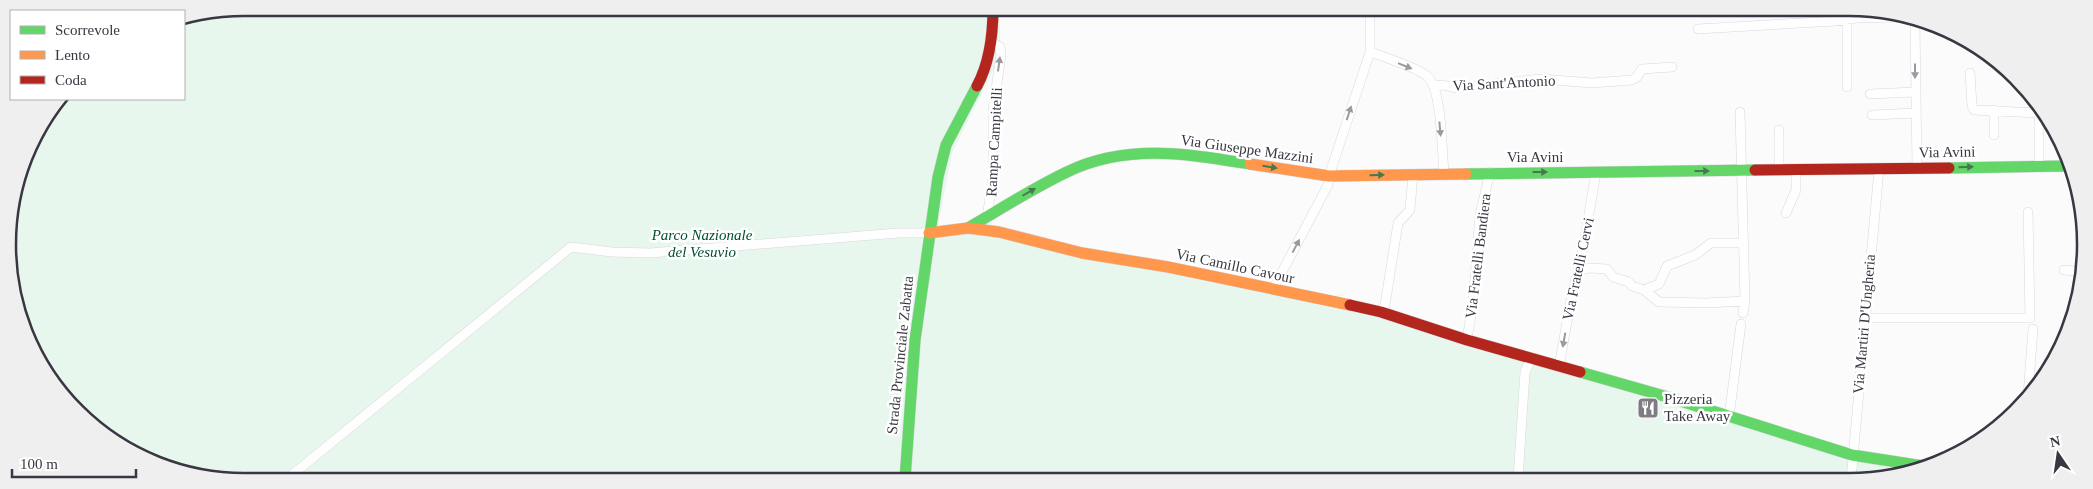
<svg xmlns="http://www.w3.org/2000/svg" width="2093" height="489" font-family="'Times New Roman',serif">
<rect width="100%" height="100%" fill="#fbfbfb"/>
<path fill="#e8f7ee" d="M245,8h754l2,47 -49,98 -14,73 54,2 497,113 196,54 78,30 85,25 84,13 -53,17 -1666,-1 -87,-29 -69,-61 -37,-69 -12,-91 24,-90 31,-40h121v-79z"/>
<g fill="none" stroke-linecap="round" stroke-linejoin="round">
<g stroke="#d8d7dd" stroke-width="10">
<path id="street" d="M1847,10v77
M1915,22l2,146
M1698,29l138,-8 20,-3 46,-1
M1370,52c14,5 46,15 57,24 15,12 15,76 17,97
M1970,73l2,33 2,4 65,3
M1434,86l9,-1 12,3 86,-9 51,4 40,-3 5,-3 5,-8 30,-2
M1870,94l45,-2
M2039,106v60
M1994,110v25
M1740,112l5,189 -2,12
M1872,115l44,-2
M1779,169v-39
M1786,213l10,-23v-21
M987,217l6,-39v-68l8,-55 -1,-8 -8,-5
M2064,270l19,2
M1578,271l11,-3 18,1 6,8 16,5 3,4 12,4 15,12 46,1 40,-2
M1273,289l55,-104 1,-9 41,-124v-43
M1644,290l15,-6 8,-18 28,-11 16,-12h32
M1381,312l4,-7 13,-82 12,-13 3,-36
M1865,318h165l-2,-106
M1467,340l6,-38 7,-87 10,-43
M1559,366l12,-66 13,-56 12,-72
M2028,396l5,-67
M1729,417l12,-93
M287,479l284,-232 41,5 38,1 248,-20h31
M1518,479l7,-107 6,-13
M1851,480l28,-311"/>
</g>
<g stroke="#d8d7dd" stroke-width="12">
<path id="fast" d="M1949,168l120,-2
M1466,174l289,-4
M968,228c33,-19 65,-40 99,-56 60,-29 121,-18 183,-8
M1580,372l91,26 181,57 71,11
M905,479l10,-139 23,-163 8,-32 31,-59"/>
</g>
<g stroke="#d8d7dd" stroke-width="12">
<path id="slow" d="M1250,164l79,12 137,-2
M929,233l39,-5 31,4 83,21 86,14 182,38"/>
</g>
<g stroke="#d8d7dd" stroke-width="12">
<path id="jam" d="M977,86c13,-24 16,-52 16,-78
M1755,170l194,-2
M1350,305l31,7 86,28 113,32"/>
</g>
<use href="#street" stroke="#fefefe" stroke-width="9"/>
<use href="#fast" stroke="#63d668" stroke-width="11"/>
<use href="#slow" stroke="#ff974d" stroke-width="11"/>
<use href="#jam" stroke="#b3261e" stroke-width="11"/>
</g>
<defs><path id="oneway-solid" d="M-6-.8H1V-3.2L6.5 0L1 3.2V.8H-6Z" transform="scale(1.25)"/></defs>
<g fill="#9c9aa0">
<use href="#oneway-solid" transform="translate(999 64) rotate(-82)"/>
<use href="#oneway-solid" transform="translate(1405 66) rotate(22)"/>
<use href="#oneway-solid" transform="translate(1915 71) rotate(90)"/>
<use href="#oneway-solid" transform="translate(1349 113) rotate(-72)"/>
<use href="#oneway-solid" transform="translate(1440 129) rotate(85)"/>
<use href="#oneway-solid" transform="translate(1296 246) rotate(-62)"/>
<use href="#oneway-solid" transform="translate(1564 340) rotate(100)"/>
</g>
<g fill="#4a7751">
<use href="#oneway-solid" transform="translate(1270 167) rotate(9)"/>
<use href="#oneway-solid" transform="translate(1966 167) rotate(-1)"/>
<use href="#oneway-solid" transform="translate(1702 171)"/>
<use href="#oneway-solid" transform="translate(1540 172)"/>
<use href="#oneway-solid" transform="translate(1377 175) rotate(-1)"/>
<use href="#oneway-solid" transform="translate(1029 192) rotate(-30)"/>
</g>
<defs>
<g id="restaurant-square" transform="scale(1.125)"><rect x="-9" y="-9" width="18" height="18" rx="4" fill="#7d7c83" stroke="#fff"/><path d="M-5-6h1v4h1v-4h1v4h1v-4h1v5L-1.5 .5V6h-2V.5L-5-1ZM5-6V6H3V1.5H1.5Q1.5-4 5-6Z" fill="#fff"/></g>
</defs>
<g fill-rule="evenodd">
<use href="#restaurant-square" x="1648" y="408"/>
</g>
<g text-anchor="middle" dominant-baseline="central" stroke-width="5" stroke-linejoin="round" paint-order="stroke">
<g font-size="15" fill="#393742" stroke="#fff">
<text transform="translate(1504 83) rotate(-3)">Via Sant'Antonio</text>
<text transform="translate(994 142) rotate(-87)">Rampa Campitelli</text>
<text transform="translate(1247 149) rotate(8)">Via Giuseppe Mazzini</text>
<text transform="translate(1947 152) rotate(-1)">Via Avini</text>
<text x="1535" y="157">Via Avini</text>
<text transform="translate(1478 256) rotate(-83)">Via Fratelli Bandiera</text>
<text transform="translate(1235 266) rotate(12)">Via Camillo Cavour</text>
<text transform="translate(1578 269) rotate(-78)">Via Fratelli Cervi</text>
<text transform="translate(1864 324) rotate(-85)">Via Martiri D'Ungheria</text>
<text transform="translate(900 355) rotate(-84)">Strada Provinciale Zabatta</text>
</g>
<g font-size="15" font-style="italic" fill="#004f30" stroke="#fff">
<text x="702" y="235">Parco Nazionale<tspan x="702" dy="17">del Vesuvio</tspan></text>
</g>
<g font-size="15" fill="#393742" stroke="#fff" text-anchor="start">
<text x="1664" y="399">Pizzeria<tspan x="1664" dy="17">Take Away</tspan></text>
</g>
</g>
<path d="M0 0H2093V489H0ZM244 16H1849A228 228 0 0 1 2077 244V245A228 228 0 0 1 1849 473H244A228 228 0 0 1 16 245V244A228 228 0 0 1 244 16Z" fill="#efeff0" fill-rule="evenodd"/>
<path fill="none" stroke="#393742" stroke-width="2.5" d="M244 16H1849A228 228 0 0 1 2077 244V245A228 228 0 0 1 1849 473H244A228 228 0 0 1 16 245V244A228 228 0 0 1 244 16Z"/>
<rect x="10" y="10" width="175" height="90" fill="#ffffff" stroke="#b0afb3"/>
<rect x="20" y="26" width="25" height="8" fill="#63d668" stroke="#b0afb3"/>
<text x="55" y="35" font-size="15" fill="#393742">Scorrevole</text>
<rect x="20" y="51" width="25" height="8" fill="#ff974d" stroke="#b0afb3"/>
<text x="55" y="60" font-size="15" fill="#393742">Lento</text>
<rect x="20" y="76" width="25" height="8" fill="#b3261e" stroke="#b0afb3"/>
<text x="55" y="85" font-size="15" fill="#393742">Coda</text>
<g transform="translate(2058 454) rotate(347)" stroke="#ffffff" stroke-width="4" paint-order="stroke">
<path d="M0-4L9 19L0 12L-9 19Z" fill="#393742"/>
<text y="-8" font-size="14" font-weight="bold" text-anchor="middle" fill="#393742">N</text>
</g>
<path d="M12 469v8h124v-8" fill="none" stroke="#393742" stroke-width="2.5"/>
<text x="20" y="469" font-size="15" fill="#393742" stroke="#ffffff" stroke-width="4" paint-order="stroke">100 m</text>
</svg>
